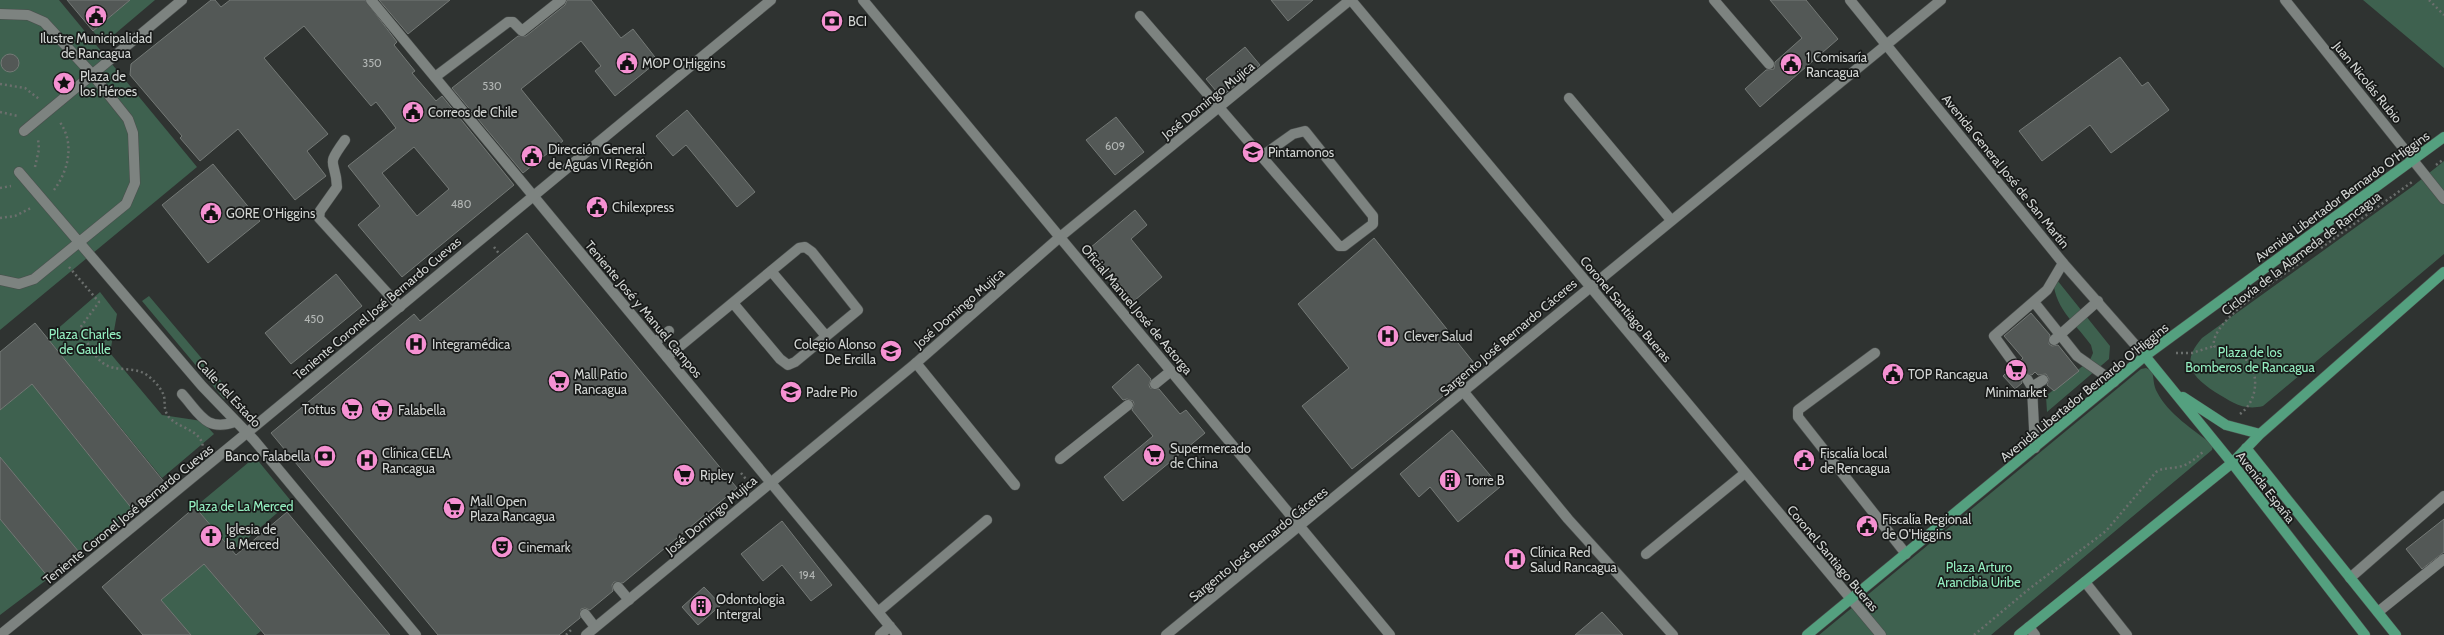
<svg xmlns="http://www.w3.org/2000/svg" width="2444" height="635" font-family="Cabin,sans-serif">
<rect width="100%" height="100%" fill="#2f3331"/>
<path fill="#3e614f" d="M0,0h59l138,167 -197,163z
M130,0h25l-52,44 -10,-13z
M2363,0h81v68z
M2444,161v93l-181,152c-20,5 -31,-4 -48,-14 -23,-15 -35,-29 -13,-54l211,-152z
M2053,275l57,71 -1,13 -62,53 -1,-16 44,-36 3,-7 -2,-8c-18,-25 -38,-37 -38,-70z
M100,292l17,22 -7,39 52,62 40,6 12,13 -52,44 -91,-111 -32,26 94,117 -54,42 -79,-95v-47l64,-52 -17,-20z
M149,296l82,97 -7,6 -82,-98z
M2146,368l6,3c2,7 1,14 5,21 11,22 37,38 56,53l-1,5 -221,185h-172l322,-266z
M255,457l36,44 -58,50 -38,-44z
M0,519l49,59 -49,37z
M204,564l57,67 -5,4h-65l-30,-35z"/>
<path fill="#535856" stroke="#747976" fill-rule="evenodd" d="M67,0h63l-37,31z
M211,0h4l6,7 9,-7h135l32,42 -3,3 21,26 -3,2 24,28 6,-5 72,89 -112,92 -44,-52 22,-19 -32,-40 48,-38 -20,-26 -5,4 -67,-80 -40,32 64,76 -21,17 19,25 -31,24 -57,-71 -38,32 -20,-23 2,-2 -52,-61 1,-11zM414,147l35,42 -32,27 -35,-43z
M379,0h71l-42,34z
M567,0h24l30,38 12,-9 25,32 -43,35 -20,-25 6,-5 -20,-25 -60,48 42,52 -40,32 -71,-85 66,-52h8l39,-31z
M1271,0h42l-25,21z
M1770,0h36l32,39 -78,68 -15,-18 21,-19 8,-1 1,-7 27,-24z
M1245,47l15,18 -39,32 -15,-18z
M1 63a9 9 0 1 1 18 0a9 9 0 1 1-18 0Z
M2120,57l22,29 6,-4 21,28 -58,43 -21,-28 -48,36 -23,-30z
M687,110l68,82 -18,15 -51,-62 -13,11 -17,-20z
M1116,117l28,35 -29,23 -29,-35z
M213,164l47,57 -52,42 -46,-58z
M1135,210l12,15 -16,14 31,38 -28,24 -44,-53z
M527,233l210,255 -114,95 -9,-1 -2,3 1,6 -23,19 -5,-2 -4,1 -1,9 -21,17h-121l-167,-202 143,-119 6,7z
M1374,238l104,130 -126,101 -50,-63 47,-38 -51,-64z
M336,274l26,32 -71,58 -26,-31z
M2031,313l19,22 -1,9 3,2 6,-1 21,26 -25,20 -7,-6 2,-6 -3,-5 -8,1 -3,-3 -3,3 -8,-2 -3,6 1,4 -7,6 -12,-13 7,-7 5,2 4,-1 2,-5 -1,-4 3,-3 -19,-22z
M35,323l130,160 -32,27 -101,-126 -32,26v-58z
M1138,364l13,15 -2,6 1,3 9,1 21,25 6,-4 19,23 -82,68 -19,-24 49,-41 -21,-26 2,-6 -1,-3 -6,-2 -4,1 -11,-13z
M1452,430l48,57 -42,35 -28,-35 -11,10 -19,-23z
M0,457l79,95 -30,26 -49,-59z
M195,507l41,48 51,-43 103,123h-125l-61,-71 -43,36 30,35h-48l-41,-48z
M2444,519v33l-22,17 -16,-20z
M782,521l50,64 -21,16 -29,-36 -19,16 -22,-27z
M704,587l17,18 -23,20 -16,-18z
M1602,612l21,23h-48z"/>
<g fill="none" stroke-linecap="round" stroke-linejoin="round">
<g stroke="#4b4f4d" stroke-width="11">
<path id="lane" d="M1714,0l55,64
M1140,16l199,230h5l29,-22v-8l-68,-85 -12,3 -31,22
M435,77l73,-55h5l9,9 39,-31
M1569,98l102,122
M345,140c-21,29 -9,18 -8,47l-17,24 -1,7 81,89
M771,271l55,65
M2034,302l43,54 37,26
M2054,340l44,-39
M655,342l14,-11
M1875,353l-77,57v7l108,137
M667,357l132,-109 6,-1 7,5 46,58 -63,52 -7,3 -8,-6 -47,-56
M916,363l99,122
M2015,365l-21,-29 53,-46 16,-27
M2027,379l5,8 3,61
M1155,384l16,-13
M2032,387l11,-7
M1463,391l105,128 105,116
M182,394c18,20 24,38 53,28
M1060,459l68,-54
M1646,554l99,-81
M2350,578l94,-82
M2085,582l42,53
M618,587l11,13
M2378,612l66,-53
M585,614l10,13
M2029,627l6,8"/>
</g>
<g stroke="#4b4f4d" stroke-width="11">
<path id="street" d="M371,0l526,635
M0,14l28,1 16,7 48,52 36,45 5,14 2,50 -9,21 -92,75 -15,5 -19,-4
M24,131l158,-131
M19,172l183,214 52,54 162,195
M878,612l109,-92
M880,635l10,-9
M1166,635l775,-635"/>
</g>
<g stroke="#4b4f4d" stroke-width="11">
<path id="secondary" d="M863,0l527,635
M1351,0l530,635
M1850,0l213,263 82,93
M2285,0l159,199
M0,635c259,-210 514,-424 771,-635
M586,635l330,-272 144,-126 290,-237"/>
</g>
<g stroke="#4b4f4d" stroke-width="11">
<path id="primary" d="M2145,356l87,107 133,172
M2183,397l43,28 34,9
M2246,448l150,187
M1807,635l338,-279 299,-219
M2019,635l213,-172 28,-29 184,-162"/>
</g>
<path stroke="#6b6f6d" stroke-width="2.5" stroke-dasharray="2 3" stroke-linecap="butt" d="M2429,0l15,15
M0,84l25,4 14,11
M0,112l18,4
M2436,165l8,-6
M35,167l4,-18 -1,-10
M0,188l11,-2
M54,190c15,-20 21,-48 5,-69
M0,218l15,-2 16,-8
M494,247l6,8
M2321,248l91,-66
M69,267l30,35 -19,26c6,11 14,31 26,37 13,7 28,1 41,10 7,5 14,13 17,21 1,5 0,11 2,16 6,17 37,15 37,37
M2176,353h16l22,-7
M2240,414c19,-14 21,-45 1,-59 -9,-6 -19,-4 -27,-9 -5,-25 70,-71 90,-86
M741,473l8,10
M566,635l5,-5
M1974,635l55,-46 77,-58 50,-59c8,-5 14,-3 22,-5 11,-2 18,-9 26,-16"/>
<use href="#lane" stroke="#7d8380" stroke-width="10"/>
<use href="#street" stroke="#7d8380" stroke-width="10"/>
<use href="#secondary" stroke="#7d8380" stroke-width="10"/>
<use href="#primary" stroke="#54a07f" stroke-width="10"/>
</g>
<defs>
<g id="civic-disc" transform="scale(1.15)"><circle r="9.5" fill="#f591d2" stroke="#181a19"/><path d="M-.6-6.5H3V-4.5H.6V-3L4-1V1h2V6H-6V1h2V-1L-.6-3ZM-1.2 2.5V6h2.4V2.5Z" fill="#111"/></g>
<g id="bank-disc" transform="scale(1.15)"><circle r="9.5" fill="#f591d2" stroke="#181a19"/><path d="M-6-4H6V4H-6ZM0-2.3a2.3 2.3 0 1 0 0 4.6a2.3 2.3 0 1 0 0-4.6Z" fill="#111"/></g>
<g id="sight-disc" transform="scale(1.15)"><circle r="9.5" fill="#f591d2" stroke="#181a19"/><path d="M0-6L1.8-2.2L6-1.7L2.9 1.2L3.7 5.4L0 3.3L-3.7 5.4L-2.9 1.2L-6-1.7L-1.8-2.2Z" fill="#111"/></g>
<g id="school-disc" transform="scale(1.15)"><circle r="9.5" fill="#f591d2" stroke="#181a19"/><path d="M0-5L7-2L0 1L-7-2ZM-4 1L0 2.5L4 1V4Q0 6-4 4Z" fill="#111"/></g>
<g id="hospital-disc" transform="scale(1.15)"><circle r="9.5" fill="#f591d2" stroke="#181a19"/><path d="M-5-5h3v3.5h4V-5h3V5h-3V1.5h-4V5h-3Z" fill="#111"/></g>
<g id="supermarket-disc" transform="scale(1.15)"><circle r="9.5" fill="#f591d2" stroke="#181a19"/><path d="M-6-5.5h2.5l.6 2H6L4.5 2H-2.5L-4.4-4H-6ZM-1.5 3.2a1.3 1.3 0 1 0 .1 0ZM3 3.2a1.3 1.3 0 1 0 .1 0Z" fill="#111"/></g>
<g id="building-disc" transform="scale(1.15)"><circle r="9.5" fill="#f591d2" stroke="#181a19"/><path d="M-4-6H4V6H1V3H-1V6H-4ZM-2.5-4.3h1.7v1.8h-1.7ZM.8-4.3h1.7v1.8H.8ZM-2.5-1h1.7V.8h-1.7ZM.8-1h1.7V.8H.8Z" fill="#111"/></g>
<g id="church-disc" transform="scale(1.15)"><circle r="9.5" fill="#f591d2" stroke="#181a19"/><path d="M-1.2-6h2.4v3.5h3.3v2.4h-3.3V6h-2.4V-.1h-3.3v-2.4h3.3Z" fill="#111"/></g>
<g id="theatre-disc" transform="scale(1.15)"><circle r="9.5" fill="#f591d2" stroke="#181a19"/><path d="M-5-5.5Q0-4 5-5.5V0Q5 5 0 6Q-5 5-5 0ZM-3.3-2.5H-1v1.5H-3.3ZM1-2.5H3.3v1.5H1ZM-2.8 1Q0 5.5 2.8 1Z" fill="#111"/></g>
</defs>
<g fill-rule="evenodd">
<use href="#civic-disc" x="96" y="16"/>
<use href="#bank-disc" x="832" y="21"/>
<use href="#civic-disc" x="627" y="63"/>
<use href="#civic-disc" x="1791" y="64"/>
<use href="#sight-disc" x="64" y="83"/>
<use href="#civic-disc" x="413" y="112"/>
<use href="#school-disc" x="1253" y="152"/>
<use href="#civic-disc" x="532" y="156"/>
<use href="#civic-disc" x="597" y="207"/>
<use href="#civic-disc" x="211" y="213"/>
<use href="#hospital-disc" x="1388" y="336"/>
<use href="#hospital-disc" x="416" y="344"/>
<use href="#school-disc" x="891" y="351"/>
<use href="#supermarket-disc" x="2016" y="370"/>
<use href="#civic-disc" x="1893" y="374"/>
<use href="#supermarket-disc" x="559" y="381"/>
<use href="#school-disc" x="791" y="392"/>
<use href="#supermarket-disc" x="352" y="409"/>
<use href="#supermarket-disc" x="382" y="410"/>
<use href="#supermarket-disc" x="1154" y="455"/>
<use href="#bank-disc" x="325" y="456"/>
<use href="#hospital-disc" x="367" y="460"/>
<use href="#civic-disc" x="1804" y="460"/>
<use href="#supermarket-disc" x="684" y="475"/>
<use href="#building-disc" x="1450" y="480"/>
<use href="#supermarket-disc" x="454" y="508"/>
<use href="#civic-disc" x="1867" y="526"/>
<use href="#church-disc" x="211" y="536"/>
<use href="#theatre-disc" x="502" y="547"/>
<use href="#hospital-disc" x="1515" y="559"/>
<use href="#building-disc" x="701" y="606"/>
</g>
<g text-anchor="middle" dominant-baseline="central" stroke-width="3.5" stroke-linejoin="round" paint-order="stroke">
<g font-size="11" fill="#b2b6b4">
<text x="372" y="63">350</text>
<text x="492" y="86">530</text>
<text x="1115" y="146">609</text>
<text x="461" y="204">480</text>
<text x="314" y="319">450</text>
<text x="807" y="575">194</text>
</g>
<g font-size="13" fill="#d2d5d3" stroke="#181a19" text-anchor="start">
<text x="848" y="21">BCI</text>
<text x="96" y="38" text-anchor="middle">Ilustre Municipalidad<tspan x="96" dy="15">de Rancagua</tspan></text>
<text x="1806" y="57">1 Comisaría<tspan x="1806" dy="15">Rancagua</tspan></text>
<text x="642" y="63">MOP O'Higgins</text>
<text x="80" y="76">Plaza de<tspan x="80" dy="15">los Héroes</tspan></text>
<text x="428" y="112">Correos de Chile</text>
<text x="548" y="149">Dirección General<tspan x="548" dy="15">de Aguas VI Región</tspan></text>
<text x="1268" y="152">Pintamonos</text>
<text x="612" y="207">Chilexpress</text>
<text x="226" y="213">GORE O'Higgins</text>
<text x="1404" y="336">Clever Salud</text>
<text x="432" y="344">Integramédica</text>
<text x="876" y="344" text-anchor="end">Colegio Alonso<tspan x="876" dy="15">De Ercilla</tspan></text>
<text x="574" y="374">Mall Patio<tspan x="574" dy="15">Rancagua</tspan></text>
<text x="1908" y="374">TOP Rancagua</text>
<text x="806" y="392">Padre Pio</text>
<text x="2016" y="392" text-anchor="middle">Minimarket</text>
<text x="336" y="409" text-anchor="end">Tottus</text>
<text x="398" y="410">Falabella</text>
<text x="1170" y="448">Supermercado<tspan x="1170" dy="15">de China</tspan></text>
<text x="382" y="453">Clínica CELA<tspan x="382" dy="15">Rancagua</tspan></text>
<text x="1820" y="453">Fiscalía local<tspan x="1820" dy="15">de Rencagua</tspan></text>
<text x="310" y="456" text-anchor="end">Banco Falabella</text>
<text x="700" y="475">Ripley</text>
<text x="1466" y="480">Torre B</text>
<text x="470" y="501">Mall Open<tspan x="470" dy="15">Plaza Rancagua</tspan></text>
<text x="1882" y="519">Fiscalía Regional<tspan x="1882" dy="15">de O'Higgins</tspan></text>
<text x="226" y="529">Iglesia de<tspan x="226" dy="15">la Merced</tspan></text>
<text x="518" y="547">Cinemark</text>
<text x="1530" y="552">Clínica Red<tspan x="1530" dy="15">Salud Rancagua</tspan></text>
<text x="716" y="599">Odontologia<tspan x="716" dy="15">Intergral</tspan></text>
</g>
<g font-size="13" fill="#d2d5d3" stroke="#181a19">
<text transform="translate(2368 82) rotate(51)">Juan Nicolás Rubio</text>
<text transform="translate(1208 100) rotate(-39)">José Domingo Mujica</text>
<text transform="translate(2006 171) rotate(51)">Avenida General José de San Martín</text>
<text transform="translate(2342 196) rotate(-36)">Avenida Libertador Bernardo O'Higgins</text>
<text transform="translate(2301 253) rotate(-37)">Ciclovía de la Alameda de Rancagua</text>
<text transform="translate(377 308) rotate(-40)">Teniente Coronel José Bernardo Cuevas</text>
<text transform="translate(959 308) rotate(-41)">José Domingo Mujica</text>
<text transform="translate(644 309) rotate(50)">Teniente José y Manuel Campos</text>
<text transform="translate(1137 309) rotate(50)">Oficial Manuel José de Astorga</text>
<text transform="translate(1626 309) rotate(50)">Coronel Santiago Bueras</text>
<text transform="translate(1508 337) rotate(-40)">Sargento José Bernardo Cáceres</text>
<text transform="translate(2084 392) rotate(-39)">Avenida Libertador Bernardo O'Higgins</text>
<text transform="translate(229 393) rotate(47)">Calle del Estado</text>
<text transform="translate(2266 487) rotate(52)">Avenida España</text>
<text transform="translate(128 514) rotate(-39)">Teniente Coronel José Bernardo Cuevas</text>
<text transform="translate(711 515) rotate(-40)">José Domingo Mujica</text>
<text transform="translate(1258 544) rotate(-39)">Sargento José Bernardo Cáceres</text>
<text transform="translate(1833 558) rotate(50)">Coronel Santiago Bueras</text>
</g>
<g font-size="13" fill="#94efc1" stroke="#181a19">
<text x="85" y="334">Plaza Charles<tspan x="85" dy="15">de Gaulle</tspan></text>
<text x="2250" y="352">Plaza de los<tspan x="2250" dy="15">Bomberos de Rancagua</tspan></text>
<text x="241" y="506">Plaza de La Merced</text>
<text x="1979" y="567">Plaza Arturo<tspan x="1979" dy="15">Arancibia Uribe</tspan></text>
</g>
</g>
</svg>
